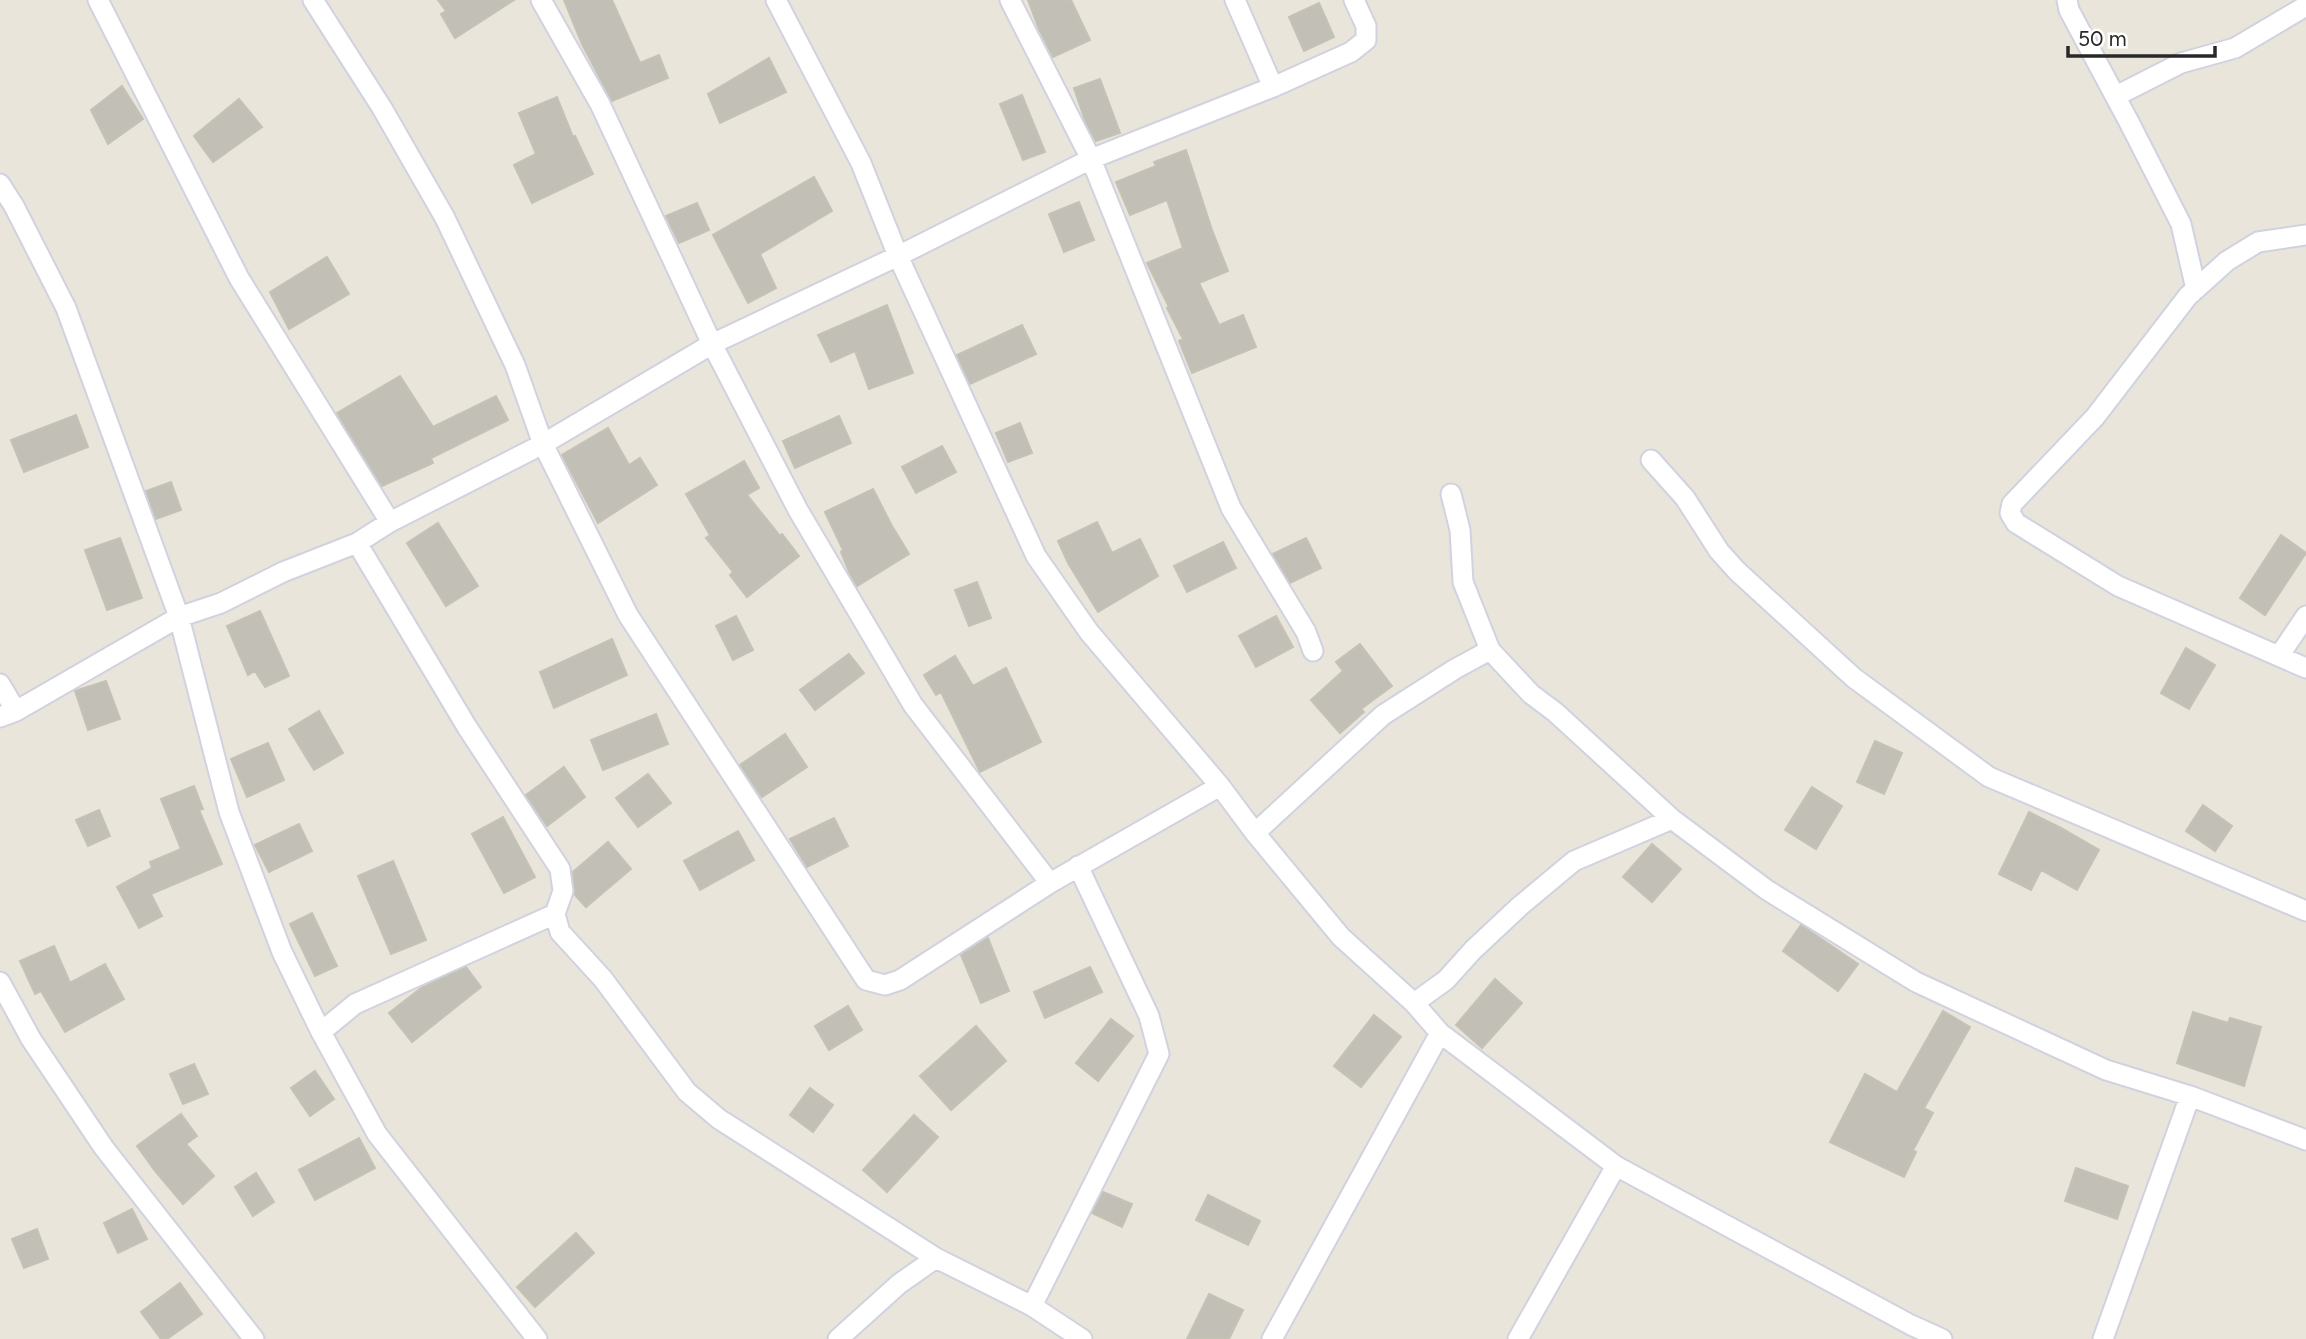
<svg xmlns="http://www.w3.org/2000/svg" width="2306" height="1339" font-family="Figtree,sans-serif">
<rect width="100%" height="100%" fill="#e9e5db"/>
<path fill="#c2bfb7" stroke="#c4c1b5" stroke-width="2" d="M438,0h76l-59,38 -14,-24 5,-3z
M564,0h48l28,63 19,-8 9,23 -56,23 -30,-57z
M1028,0h43l19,40 -37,17 -14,-28z
M1319,3l15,34 -30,14 -15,-34z
M769,58l17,34 -66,31 -12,-29z
M1100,79l20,54 -24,8 -10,-18 -12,-35z
M122,86l21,33 -35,25 -17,-34z
M1022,95l23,57 -22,8 -23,-56z
M557,97l16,40 2,-1 18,38 -61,29 -18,-38 22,-11 -17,-41z
M239,99l23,28 -49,35 -19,-26z
M1186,150l26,80 16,41 -29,12 20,42 24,-10 13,32 -64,26 -13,-32 4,-2 -16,-31 2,-1 -22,-44 36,-15 -16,-48 -37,15 -14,-33 40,-16 -2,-4z
M814,177l18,34 -72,43 16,34 -28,15 -35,-68z
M1079,202l15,38 -30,12 -15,-38z
M697,203l12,27 -30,13 -13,-27z
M327,257l22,37 -60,35 -19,-37z
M887,305l26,68 -44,16 -14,-38 -24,11 -13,-27z
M1022,325l14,29 -66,30 -13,-29z
M400,376l33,51 63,-31 12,24 -77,38 2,5 -51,23 -45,-73z
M76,415l12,32 -64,25 -13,-32z
M839,416l12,27 -56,25 -12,-27z
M1020,423l12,30 -24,9 -12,-29z
M608,428l21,37 11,-7 17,27 -59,38 -36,-68z
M942,446l14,26 -40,21 -14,-26z
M744,461l15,27 -12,7 33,41 2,-2 17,22 -52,41 -17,-22 3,-3 -27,-34 4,-3 -24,-41z
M171,482l10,28 -25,9 -10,-28z
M873,489l19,37 17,28 -52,32 -7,-12 -9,-22 2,-2 -18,-38z
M1097,522l15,31 28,-14 18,37 -60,36 -30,-49 -10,-22z
M438,523l40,63 -32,20 -39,-63z
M2281,535l25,18 -41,62 -25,-17z
M120,538l22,60 -35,12 -22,-60z
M1306,538l15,30 -31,15 -17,-29z
M1223,542l13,26 -49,24 -13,-26z
M977,582l14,36 -22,8 -14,-36z
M260,611l29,65 -24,11 -10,-16 -7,4 -21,-49z
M736,616l17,34 -20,10 -17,-34z
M1276,616l17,31 -37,20 -17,-31z
M612,639l15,36 -73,33 -14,-36z
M1360,644l32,42 -31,23 3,3 -24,21 -29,-33 32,-29 -7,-9z
M2186,648l29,17 -26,44 -28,-16z
M849,654l15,19 -49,37 -15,-20z
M955,656l18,30 33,-18 35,74 -61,30 -39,-80 -5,3 -12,-20z
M106,681l14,38 -32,11 -13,-39z
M319,711l24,42 -29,17 -25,-41z
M656,714l12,30 -65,26 -12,-30z
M785,734l22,33 -45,30 -22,-32z
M1875,741l27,12 -18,41 -27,-12z
M268,743l16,37 -37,17 -16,-38z
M564,767l21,30 -38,29 -21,-31z
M648,774l23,29 -33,24 -22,-29z
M194,786l9,23 -4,1 23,54 -71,30 11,22 -23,12 -22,-41 35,-19 -2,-6 31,-13 -20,-50z
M1812,787l30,19 -26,43 -31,-19z
M2203,805l29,21 -17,25 -29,-20z
M99,810l11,26 -22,10 -12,-26z
M2029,812l32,16 38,22 -22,40 -36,-20 -10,20 -32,-16z
M503,817l32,60 -31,16 -32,-59z
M834,818l14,28 -41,21 -17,-28z
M299,824l13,27 -43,21 -14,-27z
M738,831l16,29 -54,30 -16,-29z
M608,842l23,27 -45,38 -11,-12 -2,-23z
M1652,844l29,25 -29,33 -29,-25z
M393,861l33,79 -35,14 -33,-78z
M312,913l25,53 -22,10 -25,-52z
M1801,925l57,39 -20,27 -55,-40z
M988,938l21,53 -28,12 -20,-48z
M54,946l16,37 35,-19 19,35 -59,33 -24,-41 -6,3 -15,-33z
M466,967l15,20 -69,55 -23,-29 32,-25z
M1090,967l12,25 -57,26 -11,-26z
M1495,979l27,24 -40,45 -26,-23z
M848,1006l14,24 -33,20 -14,-24z
M1943,1011l27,16 -46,81 9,5 -20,37 3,2 -12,25 -74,-35 35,-68 32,18z
M2193,1012l35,11 2,-5 31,9 -17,59 -67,-23z
M1374,1015l27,22 -40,50 -27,-21z
M1111,1019l22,17 -35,45 -22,-18z
M976,1026l30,35 -55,49 -31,-34z
M194,1064l14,30 -25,10 -13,-30z
M315,1071l19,28 -24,17 -19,-28z
M810,1088l23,17 -20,27 -23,-17z
M181,1114l16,22 -11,8 28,32 -31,28 -28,-33 -18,-25z
M914,1115l24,22 -51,55 -24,-22z
M359,1138l16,30 -60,32 -16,-30z
M2076,1168l52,18 -11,33 -52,-18z
M256,1173l18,29 -21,14 -18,-29z
M1103,1192l29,12 -10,23 -30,-14z
M1208,1195l52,26 -12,24 -52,-25z
M132,1209l15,30 -29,14 -14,-30z
M37,1229l11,30 -24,9 -12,-29z
M576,1233l18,20 -59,54 -18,-20z
M180,1283l22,31 -35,25h-6l-20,-27z
M1209,1294l34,16 -14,29h-42z"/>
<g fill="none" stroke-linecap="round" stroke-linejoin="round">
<g stroke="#d1d2e0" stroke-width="23">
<path id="street" d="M98,0l141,278 151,244
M313,0l69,108 63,110 70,147 28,79 85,171 238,365 19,5 15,-5 150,-97 170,-97
M541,0l59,104 112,240 86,166 115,195 137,178
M776,0l85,163 37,93 138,300 53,76 131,154 35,47 86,104 73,66 26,30 176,133 295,159 31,14
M1010,0l81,159 140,349 75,124 7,19
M1235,0l38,87
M2067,0l2,10 60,112 52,102 15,65
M2116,96l65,-33 54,-15 71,-42
M0,184l14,22 52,102 49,134 64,175 50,195 53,140 39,80 56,102 160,205
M2306,235l-48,7 -31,19 -31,28 -8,7 -93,121 -83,87 -2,9 6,10 102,63 188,82
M1651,460l34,38 34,53 18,20 117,107 135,99 317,134
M1451,494l9,36 3,52 27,68
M357,543l110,184 93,142 3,22 -8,23 5,18 43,47 84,113 32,27 217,139 96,48 50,33
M2279,656l27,-40
M0,684l16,27
M0,717l16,-6 163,-94 42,-14 62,-31 74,-29 33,-21 153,-78 169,-100 186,-88 193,-97 182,-72 78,-35 15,-12v-14l-12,-26
M1255,833l128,-118 72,-46 35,-19 41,44 24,18 117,107 95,71 149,92 190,88 84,26 116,44
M0,982l31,57 73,109 150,191
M1414,1003l32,-23 27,-30 47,-44 54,-45 98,-42
M321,1032l34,-28 200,-90
M1032,1306l127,-252 -10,-38 -71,-150
M838,1339l61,-55 37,-26
M1272,1339l168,-306
M1518,1339l98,-173
M2103,1339l87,-243"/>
</g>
<use href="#street" stroke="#fff" stroke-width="19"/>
</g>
<path d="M2068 46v10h147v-10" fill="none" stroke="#282828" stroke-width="3.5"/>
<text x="2078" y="46" font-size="21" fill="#282828" stroke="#ffffff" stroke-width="5" paint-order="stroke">50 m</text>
</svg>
